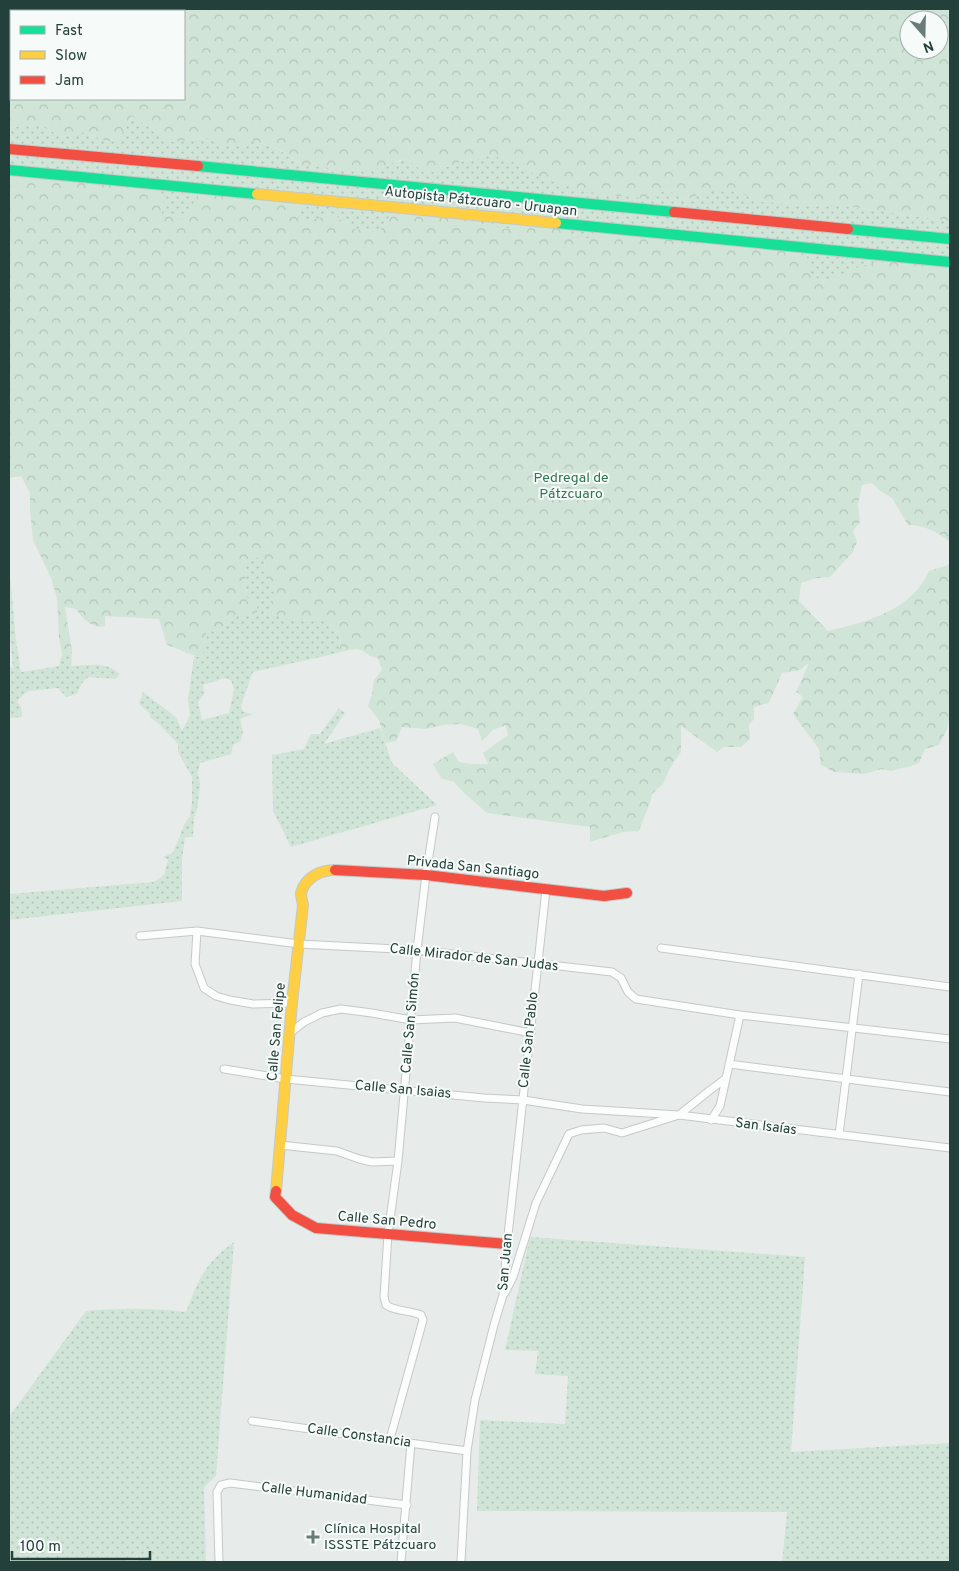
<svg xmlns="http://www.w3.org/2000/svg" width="959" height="1571" font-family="Overpass,sans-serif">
<defs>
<pattern id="grass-dots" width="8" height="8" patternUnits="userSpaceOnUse" patternTransform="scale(1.25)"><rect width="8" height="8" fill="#d1e4d8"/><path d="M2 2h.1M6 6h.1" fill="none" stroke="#b3c5ba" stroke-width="1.8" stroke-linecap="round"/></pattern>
<pattern id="forest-crowns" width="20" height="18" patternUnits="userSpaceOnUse" patternTransform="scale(1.25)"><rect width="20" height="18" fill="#d1e4d8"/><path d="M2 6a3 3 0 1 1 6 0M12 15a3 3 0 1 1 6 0" fill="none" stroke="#b3c5ba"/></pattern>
</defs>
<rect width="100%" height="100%" fill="#e7ecea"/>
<path fill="url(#grass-dots)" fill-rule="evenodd" d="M132,116l40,26 36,-4 24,10 19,-8 25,8 26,17 96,-3 8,-4 20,16 34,-12 31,-7 25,8 27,16 99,19 26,-8 17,10 26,-10h22l25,11 44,4 44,1 104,15v41l-107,12 -17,8 -14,-6 -3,-8 -113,-32 -21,11 -58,-17h-19l-12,10 -59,-16 -23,5 -87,-20h-21l-18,24 -24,-4 -23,-16 -14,6h-20l2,-10 -24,-17 -28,11 -27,-10 -31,24 -28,-2 -152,-48v-42l2,3 25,-5 26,14 23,-5 23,10 11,-4z
M250,556l14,3 1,9 9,24 -4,13 15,13 24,3 15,-4 18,20 -4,16 -85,19 -12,33 2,7 10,2 -13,5 3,12 -2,10 -8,4 -2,9 -31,9 -2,9 2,12 -2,21 -4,14 -1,18h-8l-3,22v42l-173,19v-26l145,-12 10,-7 4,-15 -5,-3 10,-4 11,-28 6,-9 2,-12v-27l-14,-25v-8l-19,-20 -8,-6 -3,-6 -9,-8 4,-12 33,25 6,14 8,-16 -2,-16 6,-43 8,1 4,-25 15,-3 17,-15 8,-17 -1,-35zM225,678l6,2 3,9 -5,24 -27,7 -4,-18 6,-8 -1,-9z
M9,564l7,76 5,32 38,-6 3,-12 10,-3 -1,15c18,-1 35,-5 49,8l-5,5 -27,-2 -6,6 -5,11 -11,3 -8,-9 -30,3 -11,10 4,6 1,10 -13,1v-51l4,1 -4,-41z
M339,708l6,5 -21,31 56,-16 12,35 45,42 -146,42 -18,-36 -1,-56 32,-6 7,-15h9z
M530,1237l275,20 -14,195 159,-9v119h-168l5,-50 -310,-1 3,-91 85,4 3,-48 -33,-2 3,-23 -33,-1z
M234,1242l-18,234 -12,11 2,75h-68v-6l-16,6h-113v-145l77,-106c34,-3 66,-3 100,1 13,-33 18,-48 48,-70z"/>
<path fill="url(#forest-crowns)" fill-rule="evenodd" d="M9,9h941v212l-104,-15 -44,-1 -44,-4 -25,-11h-22l-26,10 -17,-10 -26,8 -44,-4 -55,-15 -27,-16 -25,-8 -31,7 -34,12 -20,-16 -30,11 -28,1 -46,-5 -25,-17 -26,-8 -19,8 -24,-10 -36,4 -40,-26 -13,22 -11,4 -23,-10 -23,5 -26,-14 -25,5 -2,-3zM11,11h173v88h-173zM909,20h30v30h-30z
M9,167l143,14 12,16 -2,18 27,2 9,-21 22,-3 27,10 28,-11 32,3 -8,14 -1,10h19l14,-6 23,16 24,4 18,-24h21l87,20 23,-5h35l5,10 19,6 12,-10h19l29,-8 23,10 6,15 21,-11 108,9 8,31 13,6 36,-16 39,-7 50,3v280c-12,-10 -26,-17 -42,-17l-16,-27 -13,-8 -7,-7 -10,2 -4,19 2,18 -7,9 4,11 -4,10 -23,25 -13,1 -16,5 -2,18 29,30c39,-9 84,-21 101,-60l19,-6 2,-4v160l-1,-1 -2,9 -8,16 -14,4 -6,14 -8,3 -20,5 -10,-2 -16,5 -31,-2 -13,-7 -2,-16 -26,-35 10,-17 -7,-5 13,-29 -9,7 -18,3 -13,30 -15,4v12l-5,6 1,14 -9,8h-17l-7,5 -36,-26v26l-11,16 -7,16 -11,10c-2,13 -9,24 -13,37l-16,1 -33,10v-15l-103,-14 -23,-20 -10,-11 -13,-4 -8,-14 20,-12 6,10 12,2h17l-5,-11 25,-18 -2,-10 -13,5 -11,11 -4,-12 -17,-5 -18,1 -17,4 -24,-2 -6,14 -11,2 -6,-23 -11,-14 4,-11 2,-15 8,-10 -4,-12c-9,-1 -8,-3 -15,-7 -7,-4 -17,0 -25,2l4,-16 -18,-20 -15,4 -24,-3 -13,-4 -2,-9 4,-13 -9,-24 -1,-9 -14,-3 -5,6 1,35 11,4v13h-19l-17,15 -15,3 1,9 -5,16c-11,-1 -23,-8 -35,-12l-8,-26 -54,-3v10c-13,3 -22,-7 -29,-17l-11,-2 7,44 -10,3 -3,-16 -2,-40 -6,-20 -18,-38 -3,-30v-17l-9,-17 -12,2z"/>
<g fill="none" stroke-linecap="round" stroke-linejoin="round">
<g stroke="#c4c9c7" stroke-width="9">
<path id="street" d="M197,931l-2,33 9,24 12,8 14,4 23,4 39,-1
M140,936l57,-5 102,13 118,6 195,22 9,6 7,14 8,7 104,16 210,24
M661,948l289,39
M289,1034l15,-12 18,-9 19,-4 31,4 39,7 44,-2 76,15
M729,1064l221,28
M224,1069l62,10 198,19 39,2 59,9 97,6 271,33
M711,1120l9,-14 20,-91
M839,1135l20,-161
M280,1145l57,6 22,8 13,3 26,-1
M505,1293l8,-16 23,-74 33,-69 12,-4 23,-2 18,5 57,-18 30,-24 16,-12
M252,1421l215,30
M390,1439l33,-119 -2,-5c-12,-5 -24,-3 -35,-10l-2,-8 4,-63 10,-73 19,-211 9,-75 9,-58
M219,1562l-2,-70 4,-7 9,-2 177,22
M401,1562l10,-119
M461,1562l6,-111 8,-51 19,-75 9,-30 4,-51 39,-354"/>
</g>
<g stroke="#c2cac7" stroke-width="12">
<path id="fast" d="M198,166l476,46
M9,170l248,24
M556,223l394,39
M848,229l102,10"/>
</g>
<g stroke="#c2cac7" stroke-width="12">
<path id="slow" d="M257,194l299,29
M276,1191l16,-188 11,-98c-1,-4 -2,-8 -2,-12 4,-16 20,-23 34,-23"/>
</g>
<g stroke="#c2cac7" stroke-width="12">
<path id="jam" d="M9,149l189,17
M674,212l174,17
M335,870l91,5 178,21 23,-3
M276,1191l-1,6 17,18 24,13 191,16"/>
</g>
<use href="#street" stroke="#fbfcfc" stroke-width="7"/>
<use href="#fast" stroke="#16e098" stroke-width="10"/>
<use href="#slow" stroke="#ffcf43" stroke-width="10"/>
<use href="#jam" stroke="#f24e42" stroke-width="10"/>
</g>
<path fill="#687c78" stroke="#f6faf8" stroke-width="2" d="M310.5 1529.5h5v5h5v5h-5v5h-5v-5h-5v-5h5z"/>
<g text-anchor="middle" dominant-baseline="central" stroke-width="4" stroke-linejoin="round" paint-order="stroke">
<g font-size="14" fill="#24403a" stroke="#f6faf8">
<text transform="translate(481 202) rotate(6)">Autopista Pátzcuaro - Uruapan</text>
<text transform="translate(473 868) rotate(6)">Privada San Santiago</text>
<text transform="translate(474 958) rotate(6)">Calle Mirador de San Judas</text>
<text transform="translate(411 1023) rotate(-85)">Calle San Simón</text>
<text transform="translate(277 1032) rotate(-85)">Calle San Felipe</text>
<text transform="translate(529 1040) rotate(-84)">Calle San Pablo</text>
<text transform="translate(403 1090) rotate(5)">Calle San Isaias</text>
<text transform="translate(766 1127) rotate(7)">San Isaías</text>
<text transform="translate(387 1221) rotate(5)">Calle San Pedro</text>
<text transform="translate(506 1262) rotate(-85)">San Juan</text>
<text transform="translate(359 1436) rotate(8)">Calle Constancia</text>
<text transform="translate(314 1494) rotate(7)">Calle Humanidad</text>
</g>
<g font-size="14" fill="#2e764f" stroke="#f6faf8">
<text x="571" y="478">Pedregal de<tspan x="571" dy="16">Pátzcuaro</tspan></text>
</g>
<g font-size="14" fill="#24403a" stroke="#f6faf8" text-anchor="start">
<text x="324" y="1529">Clínica Hospital<tspan x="324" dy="16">ISSSTE Pátzcuaro</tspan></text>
</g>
</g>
<rect width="959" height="1571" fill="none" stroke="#24403a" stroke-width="20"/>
<rect x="10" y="10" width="175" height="90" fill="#f6faf8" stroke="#a2b0ac"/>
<rect x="20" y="26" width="25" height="8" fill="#16e098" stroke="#a2b0ac"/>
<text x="55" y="35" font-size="15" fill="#24403a">Fast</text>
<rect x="20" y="51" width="25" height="8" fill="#ffcf43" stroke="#a2b0ac"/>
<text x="55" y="60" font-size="15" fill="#24403a">Slow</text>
<rect x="20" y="76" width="25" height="8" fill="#f24e42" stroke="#a2b0ac"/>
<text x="55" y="85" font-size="15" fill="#24403a">Jam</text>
<g transform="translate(924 35) rotate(160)"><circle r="24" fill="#f6faf8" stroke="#a2b0ac"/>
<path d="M0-4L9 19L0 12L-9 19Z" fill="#687c78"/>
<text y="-8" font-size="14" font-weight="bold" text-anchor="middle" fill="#24403a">N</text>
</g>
<path d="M12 1551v8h138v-8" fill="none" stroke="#24403a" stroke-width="2.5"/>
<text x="20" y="1551" font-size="15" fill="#24403a" stroke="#f6faf8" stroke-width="4" paint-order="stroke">100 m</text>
</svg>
